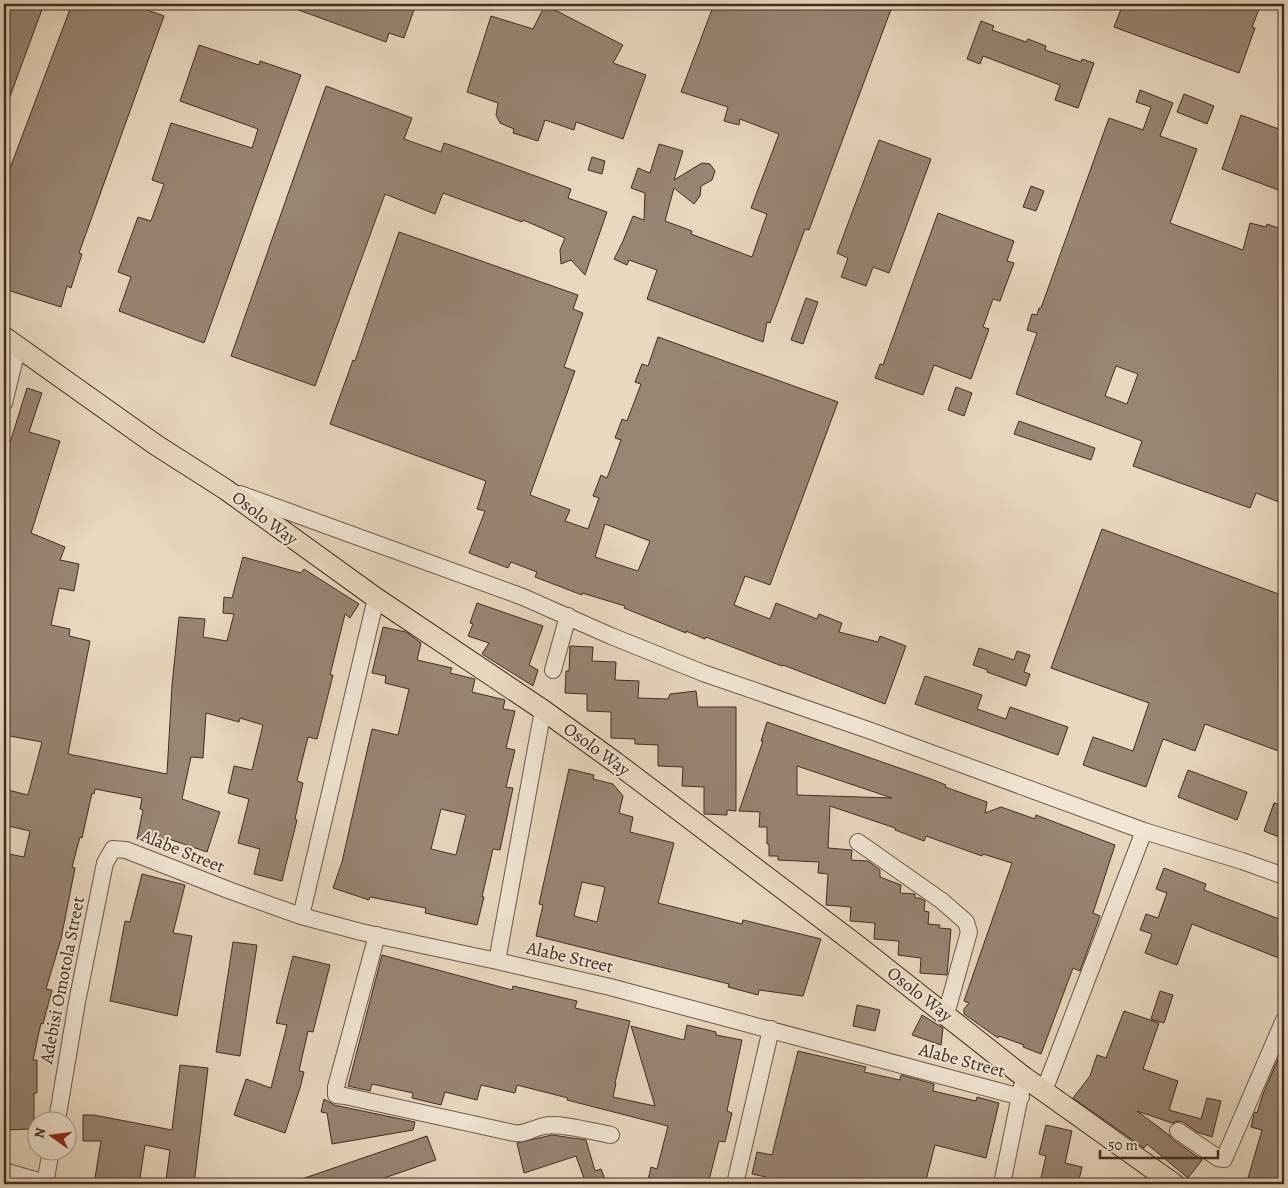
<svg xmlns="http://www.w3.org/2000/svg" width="1288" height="1188" font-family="Alegreya,serif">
<rect width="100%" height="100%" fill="#e9d8bf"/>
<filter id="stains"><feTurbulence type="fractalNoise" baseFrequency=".004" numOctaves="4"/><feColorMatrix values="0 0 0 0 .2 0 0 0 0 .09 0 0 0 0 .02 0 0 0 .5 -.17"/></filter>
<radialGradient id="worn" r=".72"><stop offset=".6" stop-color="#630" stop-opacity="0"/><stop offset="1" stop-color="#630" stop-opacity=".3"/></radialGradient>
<path fill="#998574" stroke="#422c23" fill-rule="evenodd" d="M4,4h40l-39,106h-1z
M72,4h37l15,5 2,-5h4l34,12 -85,237 3,1 -11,34 -4,-2 -6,21 -57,-18v-105z
M285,4h131l-12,34 -15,-5 -3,9 -101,-37z
M714,4h179l-84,226 -4,-1 -35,94 -3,-1 -4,20 -116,-43 10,-29 -28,-10 -2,5 -13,-6 9,-18 10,-25 11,4 1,-27 -14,-5 7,-20 12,5 9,-29 24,7 -9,29 28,-17 8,1 5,7 -3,9 -11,6 -1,10 -6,8 -20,-16 -9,33 27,10 -1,3 61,23 15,-43 -16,-6 28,-74 -39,-15 -1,6 -15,-4 4,-14 -47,-15z
M1123,4h138l-9,23 3,1 -16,45 -125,-46z
M545,5l78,40 -10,18 33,12 -23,64 -47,-17 -2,8 -29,-10 -7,21 -25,-8 1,-4 -14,-6 -4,-8 2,-12 -31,-11 24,-76 42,13z
M981,21l13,5 -2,4 34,12 2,-3 18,7 -1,4 36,12 1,-3 12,4 -16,45 -23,-8 5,-15 -77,-29 -3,8 -13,-5z
M199,45l60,20 1,-4 41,14 -97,268 -85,-32 12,-34 -13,-5 20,-55 13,4 13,-37 -12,-4 19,-57 81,25 6,-19 -78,-28z
M326,86l86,32 -8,21 37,13 3,-9 12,4 115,42 -3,9 39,14 -22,63 -14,-15 -10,4 -1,-14 5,-12 -42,-18 -1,2 -79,-29 -8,21 -50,-20 -70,192 -84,-30z
M1140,90l33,13 -13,33 37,13 -27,74 73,27 7,-27 16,4 1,-3 17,6v274l-28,-11 -6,15 -117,-42 9,-25 -126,-47 21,-61 -10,-3 5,-16 5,1 2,-7h2l68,-190 34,12 8,-23 -15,-5zM1116,366l22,8 -11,30 -22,-8z
M1184,94l30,12 -7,18 -30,-12z
M1241,115l43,16v61l-62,-23z
M879,140l52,19 -42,114 -16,-6 -7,19 -25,-9 7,-19 -11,-5z
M592,157l13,4 -3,13 -14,-4z
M1031,186l13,5 -8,20 -13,-4z
M938,213l76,28 -7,20 7,2 -14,38 -7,-2 -10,28 6,2 -18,50 -37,-14 -11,30 -48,-17 5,-14 3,1z
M399,232l179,63 -5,14 10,4 -19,54 11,4 -45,124 40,15 -5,11 23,8 11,-31 -6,-2 8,-21 6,3 14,-38 -6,-2 7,-19 5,2 14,-37 -6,-2 7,-18 6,2 10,-29 180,65 -68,183 -25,-9 -11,29 36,14 6,-16 41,16 2,-5 23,9 -3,9 39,10 2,-6 26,10 -21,58 -102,-39 -1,1 -76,-29 -1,2 -19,-8v2l-62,-25 1,-2 -43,-13v2l-47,-18 2,-5 -26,-10 -3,6 -39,-15 16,-42 -8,-2 9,-28 -156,-57 23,-64 2,1zM605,524l45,17 -12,30 -43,-14z
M806,298l12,4 -15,42 -12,-4z
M956,387l16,6 -8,23 -16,-6z
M27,388l15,5 -13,39 31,9 -29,92 34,14 -5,13 19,4 -5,27 -15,-3 -8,37 19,4 -1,7 21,5 -22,113 99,20 5,-89 7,-68 26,2 -2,18 24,4 7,-27 -11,-1 1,-16 8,1 11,-41 58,16 3,-4 55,35 -9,14 -5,-4 -15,61h3l-16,64 -9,-2 -11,44 6,2 -8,36 2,1 -15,61 -28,-7 6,-25 -22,-6 11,-44 -21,-6 6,-27 18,4 11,-45 -23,-7 -1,4 -33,-9 -3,45 -12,-1 -9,42 38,13 -13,40 -38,-13 -1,6 -31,-6 6,-29 -3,-1 2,-11 -47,-9 -1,5 -2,-1 -10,45 -2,-1 -8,30 3,1 -14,71 -15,50 6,1 -9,34 -2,-1 -8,37h4v33h-3v36l-30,1v-231l3,-14 -3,-1v-31l20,4 6,-26 -26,-6v-36l24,6 14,-53 -38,-7v-155l3,-17 -3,-1v-100z
M1019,421l76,27 -4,12 -77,-26z
M1102,529l182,67v157l-79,-29 -10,27 -32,-12 -17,48 -63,-22 10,-28 40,14 16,-48 -98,-35z
M477,603l66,23 -14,39 9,5 -5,16 -51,-32 7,-11 -21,-7 5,-12 -3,-1z
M383,627l23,5 15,11 -4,17 35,8 -2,5 25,6 -3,13 33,8 -2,9 12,2 -9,37 9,2 -9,37 7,1 -13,62 -7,-1 -11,48h2l-7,28 -52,-12 1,-5 -56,-11 -1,3 -36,-12 9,-26 30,-133 26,6 11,-46 -24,-6 1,-7 -14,-3zM441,809l25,6 -10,40 -25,-6z
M570,646l23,1 -1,14 24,1 -1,18 24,1 -1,17 30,1 2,-5 26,-3 2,16h38v104l-9,-1v5l-23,-1v-27l-22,-1 1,-19 -25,-1v-21l-23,-1v-5l-24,-1v-26l-24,-1v-17l-22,-1 1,-22h3z
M979,648l35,12 3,-9 13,4 -6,17 6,2 -4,12 -39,-14 1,-2 -15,-5z
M925,676l57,19 -5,14 29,10 4,-12 58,20 -10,28 -143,-51z
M767,722l164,57 15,6 -1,2 42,15 -2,11 16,-6 34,12 1,-4 79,30 -22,68 7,3 -20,55 -7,-3 -32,86 -18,-7 1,-2 -25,-9 -1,2 -34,-24v-5l5,-6 -5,-2 48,-138 -29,-9 -1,2 -56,-20 -2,5 -29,-11v-2l-65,-22 -2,42 24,2 -1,10 17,1 12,9v7l21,8 -1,8 15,1v4h5l5,3 -1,10 5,1 -1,12 12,1 -1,3 12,1 -4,46 -27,-2 1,-15 -23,-3 1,-14 -25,-2 1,-16 -25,-2 1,-14 -25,-2 2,-31 -10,-1 1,-11 -41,-2v-4h-9v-12h-2v-17h-8l1,-15 -21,-1 24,-70h-2zM797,766l95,32 -95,-3z
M569,769l25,6 -1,4 20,5 10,12 -4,17 14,4 -3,15 44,11 -16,60 84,21 1,-4 78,19 -18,57 -44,-6 -1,5 -30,-8 1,-3 -193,-48 7,-31 -4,-1zM582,882l23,5 -8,35 -23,-6z
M1188,770l59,22 -10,28 -59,-23z
M1274,803l10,3v33l-20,-8z
M1164,868l42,16 -2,6 80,31v39l-92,-36 -15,41 -32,-12 7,-19 -12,-4 6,-16 12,4 9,-25 -11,-4z
M142,874l43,11 -12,48 19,3 -15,80 -67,-15 15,-80 5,1z
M233,942l24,3 -17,111 -24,-4z
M382,955l130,35 1,-4 64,15 -2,7 55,13 -15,62h1l-3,14 42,9 -24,-80 53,14 3,-15 29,7v3l26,5 -15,71 5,2 -7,29 -6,-1 -11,43h-61l4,-17 6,2 11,-43 -101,-26 1,-2 -51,-13 -2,8 -34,-8 -4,15 -32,-8 -4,13 -29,-7 1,-5 -41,-9 -2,7 -22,-5z
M293,956l37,9 -17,67 -5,-1 -9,40 5,1 -4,16 -15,45 -51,-18 12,-36 25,9 16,-63 -11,-2z
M1160,991l13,4 -9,28 -13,-4z
M857,1005l23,5 -5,21 -22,-5z
M1124,1011l35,12 -16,46 35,12 -9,29 32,9 6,-21 14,3 -9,36 -15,-5 -14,-10 -5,-1 -6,2 -35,-12 32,24 3,4 30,21 -14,18 -41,-34 -3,4 -71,-50 17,-22 7,-21 9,3z
M922,1015l21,13 -2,17 -29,-10z
M798,1051l68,16 -2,5 36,8 1,-5 33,9 -1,7 43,10 1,-4 22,6 -13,55 -51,-13 -10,39h-73l-18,-4 -1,4h-69l2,-7 -14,-3 5,-22 15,3z
M1278,1059l6,2v101l-6,22h-8l-22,-6 14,-48 -11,-3 3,-13 1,-2 2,1 6,-19z
M180,1065l28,3 -14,116 -28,-4 4,-30 -25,-5 -6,39h-45l7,-43h-18v-26h11l78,15z
M324,1099l10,6 81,17 -2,8 -81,14 -5,-31 -6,-1z
M1046,1125l26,6 -7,32 17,4 -4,17h-9l-28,-6 5,-22 -7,-2z
M552,1135l34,5 9,31 6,-2 6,15h-21l-10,-28 -52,17 -7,-30z
M427,1136l9,24 -69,24h-73l-1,-2z"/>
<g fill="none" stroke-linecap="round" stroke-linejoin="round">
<g stroke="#6c574a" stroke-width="18">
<path id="minor" d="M4,403l14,-57
M240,494l283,103 88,39 92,37 168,58 273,100 98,30 42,15
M553,670l15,-54
M858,842l84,59 24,21 3,10 -23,82
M301,916l75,-318
M377,935l-41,152v8l9,1 169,37c11,2 19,-5 30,-7 15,-4 50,6 67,9
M497,961l46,-251
M1044,1091l100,-260
M57,1120l20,-118 28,-139 8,-14 13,1 105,41 70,25 60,16 136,29 113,26 411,110
M1178,1131l40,27 6,1 60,-139
M4,1171l41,12
M45,1184l6,-34
M735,1184l36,-155
M1002,1184l20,-98"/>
</g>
<g stroke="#422c23" stroke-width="22">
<path id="major" d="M4,337l152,108 69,44 151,109 167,112 72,52 243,184 166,131 150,107"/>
</g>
<use href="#minor" stroke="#f1e6d5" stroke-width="16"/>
<use href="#major" stroke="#e9d8bf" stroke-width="20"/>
</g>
<g text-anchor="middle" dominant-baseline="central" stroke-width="4" stroke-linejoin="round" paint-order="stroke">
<g font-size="18" fill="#422c23" stroke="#f1e6d5">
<text transform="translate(265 518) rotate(37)">Osolo Way</text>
<text transform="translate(597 749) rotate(36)">Osolo Way</text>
<text transform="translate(183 851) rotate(22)">Alabe Street</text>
<text transform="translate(570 957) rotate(13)">Alabe Street</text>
<text transform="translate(62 980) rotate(-79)">Adebisi Omotola Street</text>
<text transform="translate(920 994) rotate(38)">Osolo Way</text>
<text transform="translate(962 1060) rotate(15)">Alabe Street</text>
</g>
</g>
<rect width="1288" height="1188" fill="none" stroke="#e9d8bf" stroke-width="20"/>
<rect x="5" y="5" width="1278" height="1178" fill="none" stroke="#422c23" stroke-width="2.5"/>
<rect x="10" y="10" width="1268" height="1168" fill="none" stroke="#422c23"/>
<g transform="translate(52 1136) rotate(284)"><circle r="24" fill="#f1e6d5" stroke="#ab9c8e"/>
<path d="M0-4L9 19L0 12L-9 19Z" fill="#8f2418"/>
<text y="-8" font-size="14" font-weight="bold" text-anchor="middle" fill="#422c23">N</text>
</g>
<path d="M1100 1150v8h118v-8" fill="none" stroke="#422c23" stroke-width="2.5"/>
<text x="1108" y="1150" font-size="15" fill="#422c23" stroke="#f1e6d5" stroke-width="4" paint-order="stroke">50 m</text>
<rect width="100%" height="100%" filter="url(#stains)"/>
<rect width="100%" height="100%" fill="url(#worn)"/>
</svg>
